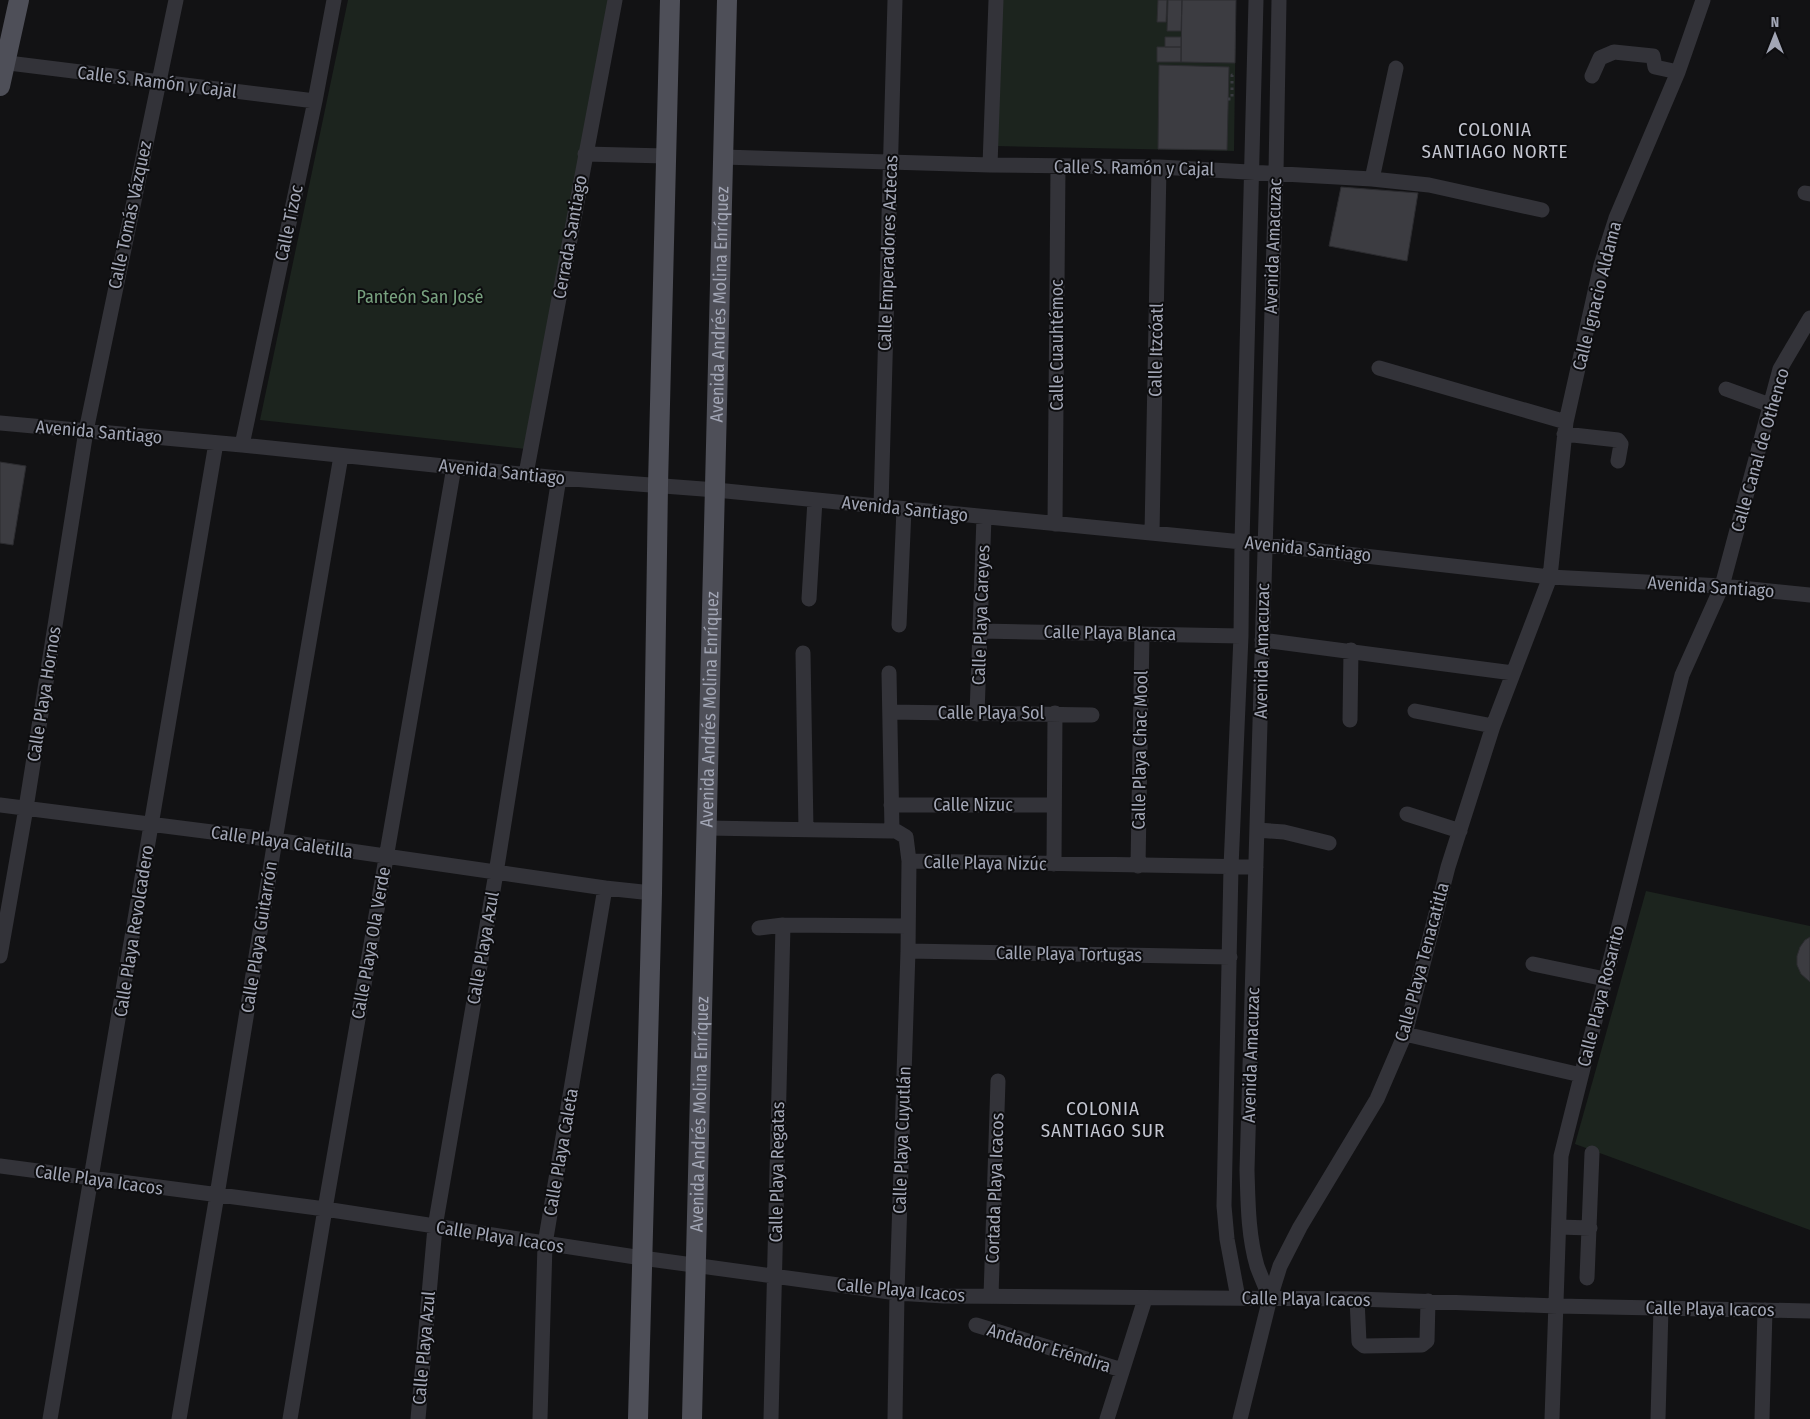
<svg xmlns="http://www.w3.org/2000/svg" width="1810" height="1419" font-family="'Fira Sans Condensed',sans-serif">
<rect width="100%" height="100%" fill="#121214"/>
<path fill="#1c241e" d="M348,0h263l-85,449 -266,-29z
M1001,0h235l-2,151 -238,-5z
M1646,891l164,35v304l-235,-86z"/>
<path fill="#3c3c41" stroke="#2c2c30" d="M1158,0h9l-1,22h-9z
M1168,0h14l-1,31h-14z
M1182,0h54l-1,63 -54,-1z
M1165,37h16v10h-16z
M1157,47h24v15h-24z
M1159,65l70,2 -2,83 -69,-1z
M1341,187l77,6 -11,68 -78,-15z
M0,462l26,4 -13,79 -13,-2z
M1810,937v45l-9,-8 -4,-9v-9l3,-9 5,-7z"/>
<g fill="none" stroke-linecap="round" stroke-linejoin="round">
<path stroke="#393a40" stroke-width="3" stroke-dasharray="2.5 4" stroke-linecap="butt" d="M1228,99h4v-24h3"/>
<path stroke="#333339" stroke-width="15" d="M0,62l315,39
M1592,76l8,-18 14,-6 39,4 2,11 23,5
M585,154l81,2
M723,157l267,8 169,2 213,12 57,6 113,25
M990,165l6,-165
M1372,179l24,-111
M1805,193l5,1
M1379,368l187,54
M1726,389l44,16
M0,423l242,22 317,33 157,12 526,52 308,35 172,9 88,9
M1564,434l54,6 3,4 -3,17
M242,445l73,-344 19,-101
M526,474l89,-474
M881,506l14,-506
M1055,524l3,-358
M1152,533l7,-366
M809,599l6,-99
M899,625l5,-116
M980,631l261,5
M1262,640l251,33
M803,653l3,177
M889,673l3,158
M1415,711l78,15
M890,712l202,3
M977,714l7,-197
M1350,720l1,-70
M0,805l275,35 330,48 47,5
M891,805h163
M1407,814l53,17
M707,828l185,3h4l10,6 3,24 -1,90 -11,342 -2,126
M1257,830l27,2 45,11
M909,861l347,6
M1054,864l1,-151
M1138,866l4,-232
M759,928l24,-3 125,1
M908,951l322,6
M0,956l26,-148 60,-377 90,-431
M1533,964l72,15
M1405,1034l176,41
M0,1166l325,43 317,49 255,35 47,3 413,3 200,7 253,5
M1559,1227l31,1
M1587,1278l5,-125
M991,1296l7,-215
M1238,1298l-11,-59 -3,-33 7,-339 10,-231 1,-94 14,-542
M1270,1298c-4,-10 -9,-21 -13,-32 -9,-31 -9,-64 -10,-96l29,-998 3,-172
M1357,1299l2,43 5,4 58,-1 5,-4 1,-40
M976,1325l146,45
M50,1419l166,-976
M179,1419l38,-224 58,-355 66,-384
M290,1419l35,-210 129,-742
M418,1419l17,-192 61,-354 63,-395
M540,1419l5,-175 60,-356
M771,1419l12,-494
M1107,1419l38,-120
M1240,1419l30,-121 10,-32 20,-39 77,-128 28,-65 43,-167 45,-141 57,-149 16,-155 35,-157 15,-47 62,-146 25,-72
M1552,1419l9,-263 121,-481 40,-89 58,-217 30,-51
M1658,1419l3,-111
M1762,1419l3,-109"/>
<g stroke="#4e4f58" stroke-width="20">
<path d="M0,86l19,-86"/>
<path d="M638,1419l14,-526 6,-408 12,-485"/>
<path id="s1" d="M692,1419l35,-1419"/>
</g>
</g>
<g text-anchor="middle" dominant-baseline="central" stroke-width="4" stroke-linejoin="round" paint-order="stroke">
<g font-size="18" fill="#a2a6b5" stroke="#0d0d0f">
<text transform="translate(157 82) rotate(7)">Calle S. Ramón y Cajal</text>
<text transform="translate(1134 168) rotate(1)">Calle S. Ramón y Cajal</text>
<text transform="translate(130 215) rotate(-78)">Calle Tomás Vázquez</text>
<text transform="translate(289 223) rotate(-78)">Calle Tizoc</text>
<text transform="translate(570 237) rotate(-80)">Cerrada Santiago</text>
<text transform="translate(1273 246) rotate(-88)">Avenida Amacuzac</text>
<text transform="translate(888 253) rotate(-88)">Calle Emperadores Aztecas</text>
<text transform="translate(1597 296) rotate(-76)">Calle Ignacio Aldama</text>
<text stroke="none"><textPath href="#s1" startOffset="1115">Avenida Andrés Molina Enríquez</textPath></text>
<text transform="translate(1057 345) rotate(-90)">Calle Cuauhtémoc</text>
<text transform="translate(1156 350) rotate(-89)">Calle Itzcóatl</text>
<text transform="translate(99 432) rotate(5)">Avenida Santiago</text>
<text transform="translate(1760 450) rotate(-74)">Calle Canal de Othenco</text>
<text transform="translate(502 472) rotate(6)">Avenida Santiago</text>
<text transform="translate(905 509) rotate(6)">Avenida Santiago</text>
<text transform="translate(1308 549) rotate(6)">Avenida Santiago</text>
<text transform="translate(1711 587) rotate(4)">Avenida Santiago</text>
<text transform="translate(981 615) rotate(-88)">Calle Playa Careyes</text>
<text transform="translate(1110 633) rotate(1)">Calle Playa Blanca</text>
<text transform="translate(1262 651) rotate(-89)">Avenida Amacuzac</text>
<text transform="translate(44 694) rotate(-81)">Calle Playa Hornos</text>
<text stroke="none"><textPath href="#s1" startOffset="710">Avenida Andrés Molina Enríquez</textPath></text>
<text x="991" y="713">Calle Playa Sol</text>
<text transform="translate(1140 750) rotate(-89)">Calle Playa Chac Mool</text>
<text x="973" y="805">Calle Nizuc</text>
<text transform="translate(282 842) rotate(8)">Calle Playa Caletilla</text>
<text transform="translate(985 863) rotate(1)">Calle Playa Nizúc</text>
<text transform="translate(134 931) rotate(-81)">Calle Playa Revolcadero</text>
<text transform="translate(259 937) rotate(-81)">Calle Playa Guitarrón</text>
<text transform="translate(371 943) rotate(-80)">Calle Playa Ola Verde</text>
<text transform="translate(483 948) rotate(-80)">Calle Playa Azul</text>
<text transform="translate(1069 954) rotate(1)">Calle Playa Tortugas</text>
<text transform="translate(1422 962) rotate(-75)">Calle Playa Tenacatitla</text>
<text transform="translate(1601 996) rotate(-76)">Calle Playa Rosarito</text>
<text transform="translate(1251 1055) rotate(-88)">Avenida Amacuzac</text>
<text stroke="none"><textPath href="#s1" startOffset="305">Avenida Andrés Molina Enríquez</textPath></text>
<text transform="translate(902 1140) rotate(-88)">Calle Playa Cuyutlán</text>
<text transform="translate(561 1152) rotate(-80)">Calle Playa Caleta</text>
<text transform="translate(777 1172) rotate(-89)">Calle Playa Regatas</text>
<text transform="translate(99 1180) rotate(8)">Calle Playa Icacos</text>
<text transform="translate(995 1188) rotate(-88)">Cortada Playa Icacos</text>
<text transform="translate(500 1237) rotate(9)">Calle Playa Icacos</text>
<text transform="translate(901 1290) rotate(5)">Calle Playa Icacos</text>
<text transform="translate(1306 1299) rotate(1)">Calle Playa Icacos</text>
<text transform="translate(1710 1309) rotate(1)">Calle Playa Icacos</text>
<text transform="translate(424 1348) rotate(-85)">Calle Playa Azul</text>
<text transform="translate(1049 1348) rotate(17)">Andador Eréndira</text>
</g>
<g font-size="18" fill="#78a27f" stroke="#0d0d0f">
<text x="420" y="297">Panteón San José</text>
</g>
<g font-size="19" letter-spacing="1" fill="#c4c6d1" stroke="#0d0d0f">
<text x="1495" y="129">COLONIA<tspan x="1495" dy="22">SANTIAGO NORTE</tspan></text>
<text x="1103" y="1108">COLONIA<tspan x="1103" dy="22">SANTIAGO SUR</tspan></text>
</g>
</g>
<g transform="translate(1775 35)" stroke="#0d0d0f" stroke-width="4" paint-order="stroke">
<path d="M0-4L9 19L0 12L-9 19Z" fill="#a2a6b5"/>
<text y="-8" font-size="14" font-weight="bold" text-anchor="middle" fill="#a2a6b5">N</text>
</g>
</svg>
